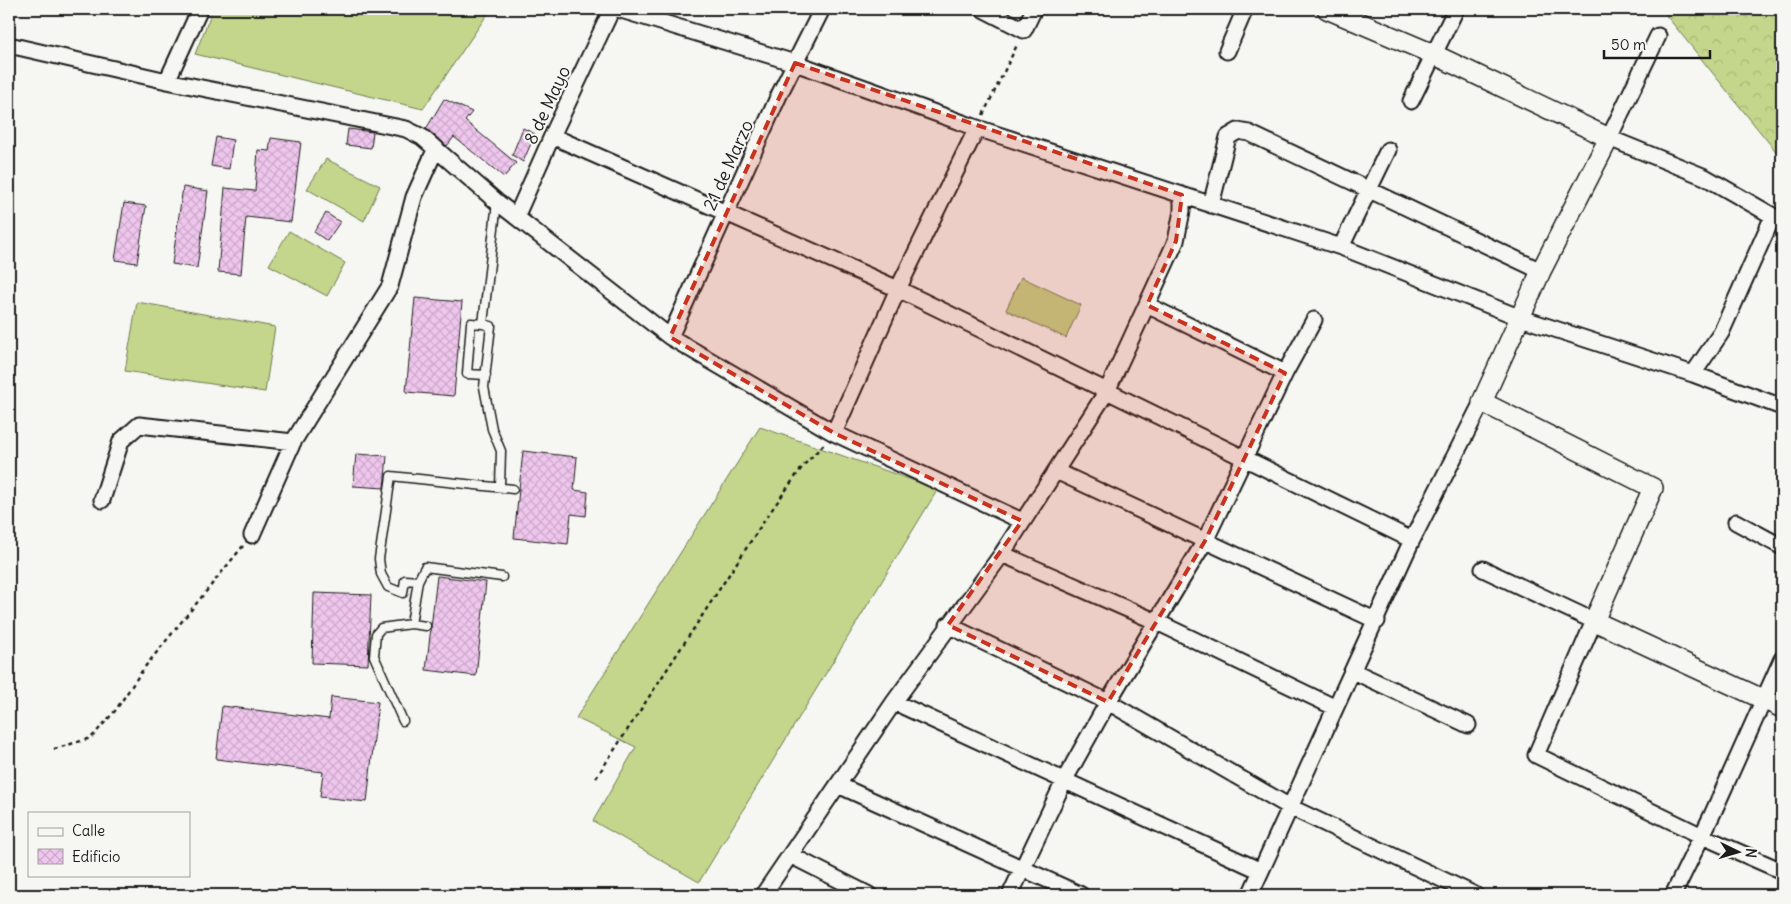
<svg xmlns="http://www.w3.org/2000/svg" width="1791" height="904" font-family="Delius,sans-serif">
<defs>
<pattern id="forest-crowns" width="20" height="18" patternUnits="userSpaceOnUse" patternTransform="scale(1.25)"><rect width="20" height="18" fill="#c3d68b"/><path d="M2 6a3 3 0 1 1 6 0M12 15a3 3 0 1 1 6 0" fill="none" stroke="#a7b777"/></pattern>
<pattern id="building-cross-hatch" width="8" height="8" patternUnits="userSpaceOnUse" patternTransform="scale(1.25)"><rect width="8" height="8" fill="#efc6ed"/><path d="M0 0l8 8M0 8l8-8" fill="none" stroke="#ccaacb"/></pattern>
</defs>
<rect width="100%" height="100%" fill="#f6f6f2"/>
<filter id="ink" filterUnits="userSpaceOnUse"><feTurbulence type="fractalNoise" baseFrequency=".02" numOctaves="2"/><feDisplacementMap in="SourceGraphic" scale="10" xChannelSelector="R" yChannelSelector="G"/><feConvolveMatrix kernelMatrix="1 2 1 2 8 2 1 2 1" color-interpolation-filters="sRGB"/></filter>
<g filter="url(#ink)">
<path fill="#c3d68b" stroke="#707954" d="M213,9h278l-68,100 -228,-55z
M326,159l54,27 -16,35 -57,-32z
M289,231l56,32 -18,33 -58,-31z
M1021,277l60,28 -15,33 -60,-28z
M137,302l138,25 -10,65 -140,-21z
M760,427l178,62 -239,393 -106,-61 43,-74 -60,-29z"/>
<path fill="url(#forest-crowns)" stroke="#707954" d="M1660,9h122v150l-121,-150z"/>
<path fill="url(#building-cross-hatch)" stroke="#1c1c1c" d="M444,99l28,13 -7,9 51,42 -12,14 -50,-40 -7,9 -21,-17z
M523,128l12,6 -12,28 -11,-7z
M348,129l25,3 -2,16 -25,-3z
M216,137l17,3 -4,29 -18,-3z
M271,138l30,4 -10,80 -45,-5 -5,57 -23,-2 7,-84 30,3 3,-41 11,1z
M183,187l25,4 -11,77 -25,-4z
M124,203l22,3 -9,57 -22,-3z
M326,213l14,9 -13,19 -13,-9z
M415,298l47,4 -8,94 -48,-4z
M523,451l54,6 -3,33 14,2 -2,24 -15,-2 -3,30 -54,-6z
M356,454l31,2 -3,32 -31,-2z
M437,576l49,6 -10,94 -50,-6z
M314,593l57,2 -3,70 -56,-2z
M331,697l47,5 -11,100 -47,-5 3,-25 -107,-13 6,-53 107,13z"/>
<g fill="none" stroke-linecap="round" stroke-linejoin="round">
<g stroke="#1c1c1c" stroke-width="11">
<path id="service" d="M497,202l-14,122 8,2 -7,61 8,42 9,22 -1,36
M483,324l-12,-1 -4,51 19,1
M418,581l-13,-1 -2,13 -15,-6 -7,-13 -2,-15 12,-83 122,13
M411,624l7,-43 7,-14 77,10
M403,721l-29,-65 2,-22 5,-6 30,-4 15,2"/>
</g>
<g stroke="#1c1c1c" stroke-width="19">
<path id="minor" d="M618,9l177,54 182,65 364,119 180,71 172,56 89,33
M983,9l41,21 10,-21
M1658,36l-49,102 96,39 68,39 -52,117 -28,41
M9,45l158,36 239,48 16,8 75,65 173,135 164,96 188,88
M1227,51l18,-42
M167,81l33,-72
M1411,101l45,-92
M552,136l346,153 514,251
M1211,205l17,-68 10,-6 11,2 292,138
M516,217l36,-81 60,-127
M1341,247l47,-97
M1147,305l138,68
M670,337l110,-244 42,-84
M834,433l64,-144 79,-161
M1056,471l321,150
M102,500l19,-59 18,-16 154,17
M1736,522l46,25
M252,535l41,-93 97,-156 24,-89 22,-49
M1002,554l155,68 177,85
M1483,569l111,52 -58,134 166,81 80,35
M948,625l160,77 182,105 185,88
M1353,671l115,54
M894,702l367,169
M838,785l243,110
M790,855l79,40
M763,895l131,-193 108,-148 105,-163 69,-150 6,-30v-16
M1010,895l55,-116 43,-77 97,-161 80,-168 29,-53
M1250,895l162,-355 70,-138
M1673,895l39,-80 70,-156"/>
</g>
<g stroke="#1c1c1c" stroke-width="22">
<path id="tertiary" d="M1327,9l106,45 176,84 -68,133 -59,131 171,86 -59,133 188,87"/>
</g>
<path stroke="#1c1c1c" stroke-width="2.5" stroke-dasharray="4 4" stroke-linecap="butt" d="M983,115l35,-72
M54,749l37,-11 24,-27 29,-43 99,-122
M596,778l170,-260 37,-52 22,-23"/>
<use href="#service" stroke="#f6f6f2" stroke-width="8"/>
<use href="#minor" stroke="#f6f6f2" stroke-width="15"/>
<use href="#tertiary" stroke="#f6f6f2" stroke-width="19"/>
</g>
</g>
<path fill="#c8321e" fill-opacity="0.2" stroke="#c8321e" stroke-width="4" stroke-dasharray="10 6" stroke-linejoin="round" d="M795,63l387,132 -6,46 -29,64 138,68 -80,168 -97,161 -160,-77 74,-104 -188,-88 -164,-96z"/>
<g text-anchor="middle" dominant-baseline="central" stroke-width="4" stroke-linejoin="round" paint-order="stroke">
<g font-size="18" fill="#1c1c1c" stroke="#f6f6f2">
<text transform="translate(547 105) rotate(-65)">8 de Mayo</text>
<text transform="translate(728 165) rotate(-66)">21 de Marzo</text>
</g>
</g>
<rect width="1791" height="904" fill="none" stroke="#f6f6f2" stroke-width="30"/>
<rect x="15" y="15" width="1761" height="874" fill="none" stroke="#1c1c1c" stroke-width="2" filter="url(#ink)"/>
<rect x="28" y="812" width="162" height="65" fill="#f6f6f2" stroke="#9f9f9c"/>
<rect x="38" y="828" width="25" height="8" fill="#f6f6f2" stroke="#9f9f9c"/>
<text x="72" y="836" font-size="15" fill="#1c1c1c">Calle</text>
<rect x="38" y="849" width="25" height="15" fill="url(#building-cross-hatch)" stroke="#9f9f9c"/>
<text x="72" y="862" font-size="15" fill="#1c1c1c">Edificio</text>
<g transform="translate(1738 852) rotate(95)" stroke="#f6f6f2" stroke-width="4" paint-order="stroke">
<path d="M0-4L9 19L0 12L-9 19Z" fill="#1c1c1c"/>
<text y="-8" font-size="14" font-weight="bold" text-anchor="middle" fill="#1c1c1c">N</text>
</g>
<path d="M1604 50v8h106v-8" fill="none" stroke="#1c1c1c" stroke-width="2.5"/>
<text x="1611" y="50" font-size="15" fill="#1c1c1c" stroke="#f6f6f2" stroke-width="4" paint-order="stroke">50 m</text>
</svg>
